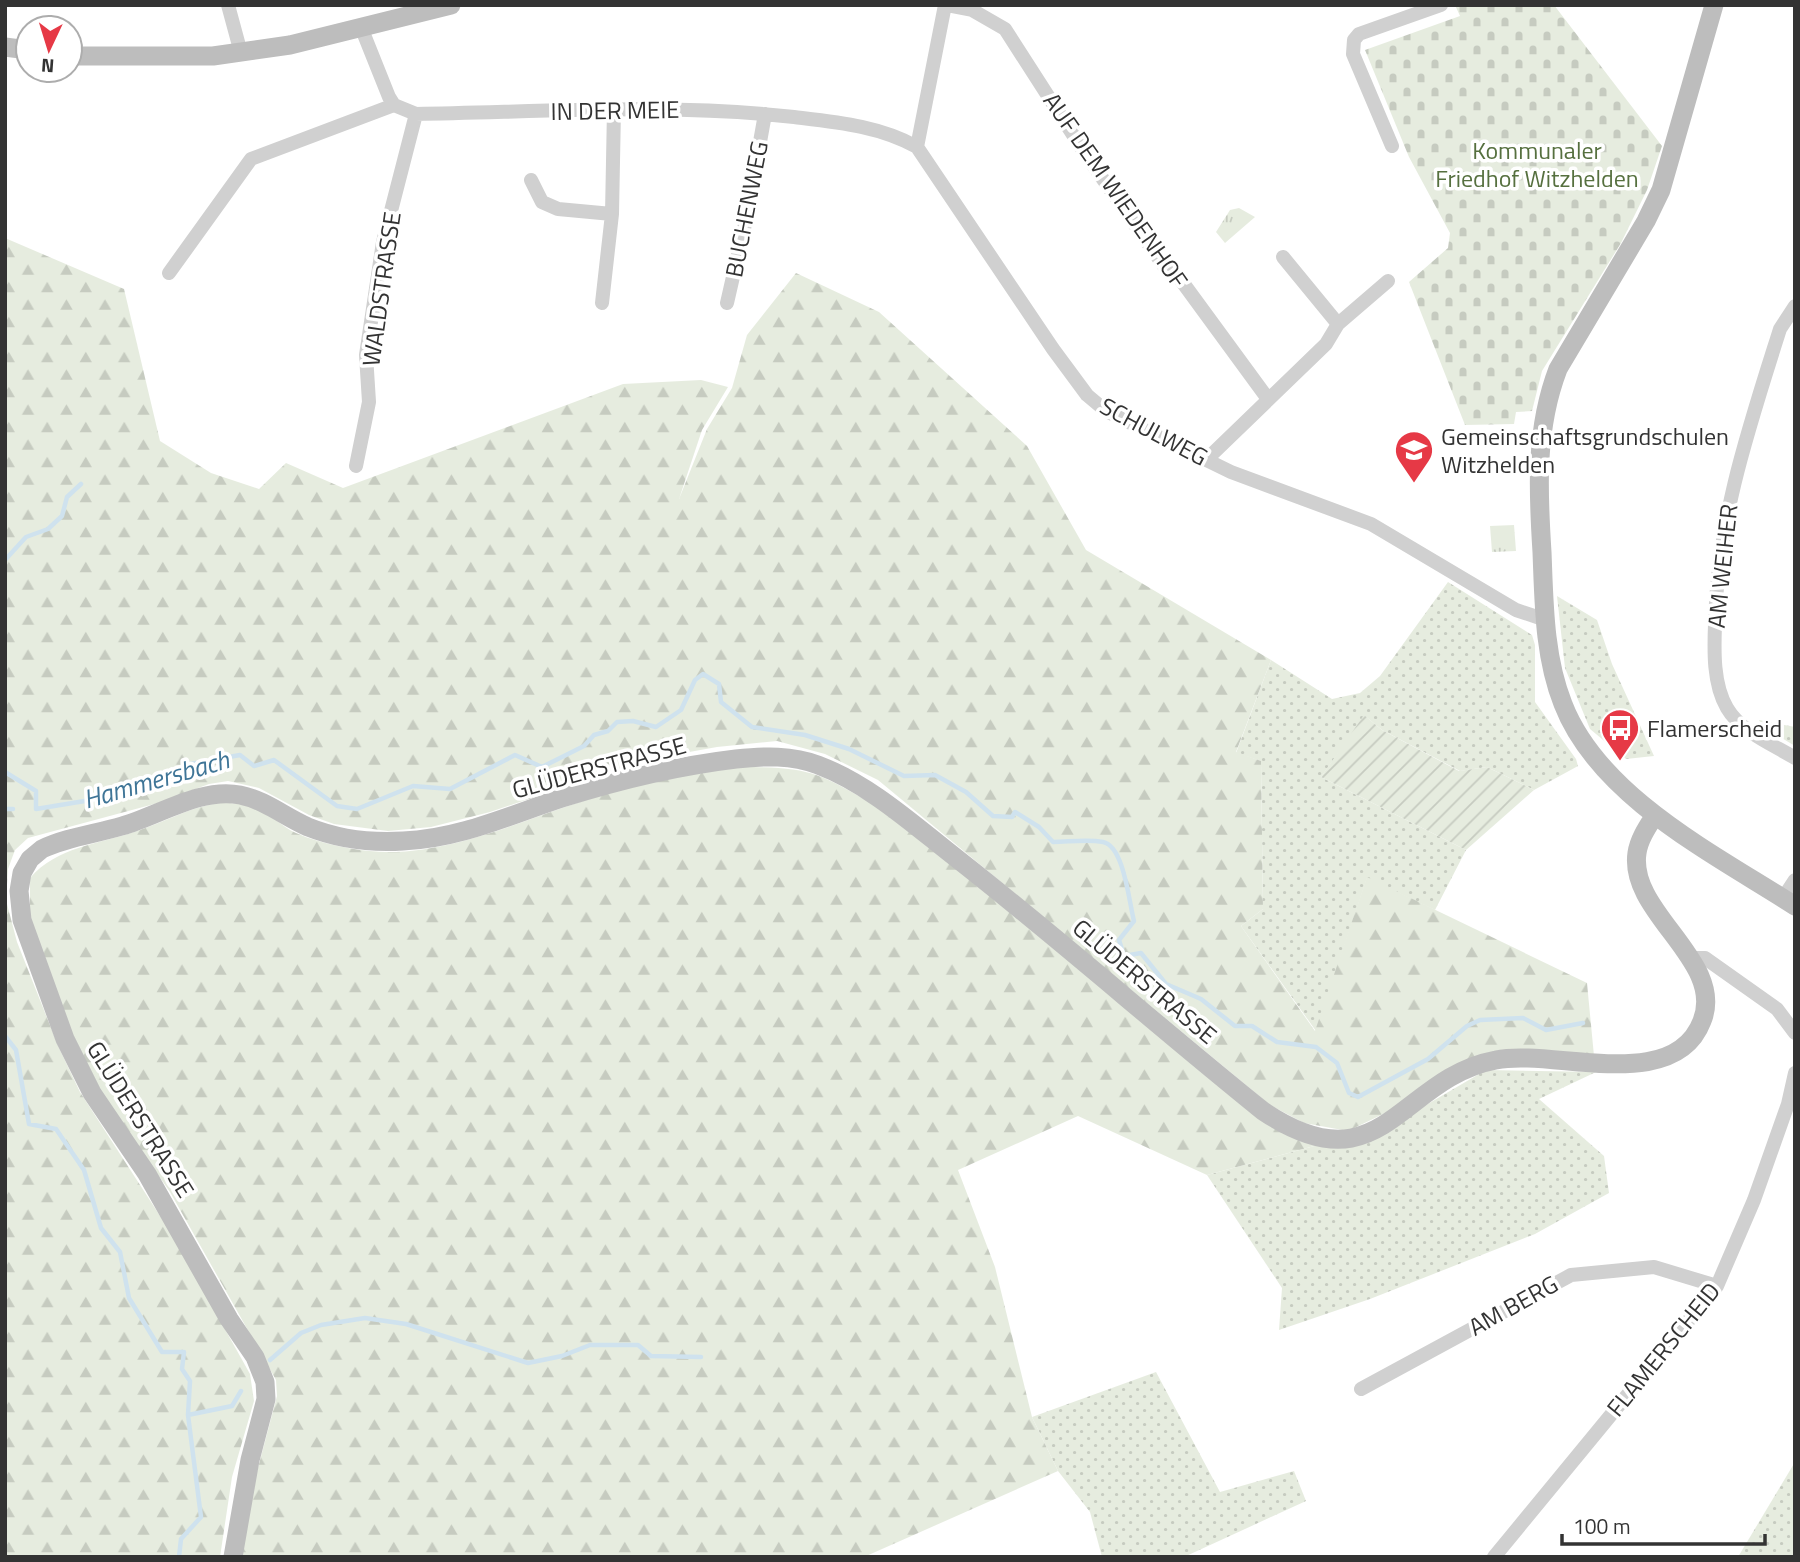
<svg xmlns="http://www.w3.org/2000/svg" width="1800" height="1562" font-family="'Titillium Web',sans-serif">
<defs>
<pattern id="grass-dots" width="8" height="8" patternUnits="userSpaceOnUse" patternTransform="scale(1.75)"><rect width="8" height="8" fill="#e6ecdf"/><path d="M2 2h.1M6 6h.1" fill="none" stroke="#c6cbc0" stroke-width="1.8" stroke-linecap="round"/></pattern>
<pattern id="forest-firs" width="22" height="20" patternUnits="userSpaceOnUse" patternTransform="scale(1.75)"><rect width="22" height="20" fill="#e6ecdf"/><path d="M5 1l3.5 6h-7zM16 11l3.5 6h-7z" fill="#c6cbc0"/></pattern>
<pattern id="cemetery-stones" width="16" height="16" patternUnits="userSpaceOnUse" patternTransform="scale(1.75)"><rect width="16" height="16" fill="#e6ecdf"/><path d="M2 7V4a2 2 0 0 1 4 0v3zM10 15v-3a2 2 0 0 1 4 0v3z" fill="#c6cbc0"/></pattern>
<pattern id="park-tufts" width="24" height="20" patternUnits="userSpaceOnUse" patternTransform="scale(1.75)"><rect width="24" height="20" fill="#e6ecdf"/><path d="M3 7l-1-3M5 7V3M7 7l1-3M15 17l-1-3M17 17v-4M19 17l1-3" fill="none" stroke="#c6cbc0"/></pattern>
<pattern id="garden-furrows" width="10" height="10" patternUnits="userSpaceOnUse" patternTransform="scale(1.75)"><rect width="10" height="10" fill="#e6ecdf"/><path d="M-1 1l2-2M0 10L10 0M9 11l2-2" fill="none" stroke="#c6cbc0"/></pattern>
</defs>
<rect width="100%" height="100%" fill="#fff"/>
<path fill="url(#grass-dots)" d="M1448,582l84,53 3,10v57l41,57 2,7 -44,24 -47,-23 -27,4 -78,-41 -17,-14 -44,61 145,73 -31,60 -68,-32 -51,153 -75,-105 22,-17 -2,-148 -25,-8 35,-93 61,39 28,-6 20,-17z
M1557,596l40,24 15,44 42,92 -28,3 -36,-30 -25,-61z
M1759,720l36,7v19l-33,-20z
M1486,1070l110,2 -57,27 65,57 5,37 -74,41 -165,65 -91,31 3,-42 -75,-113 111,-30 108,-40z
M1156,1372l64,120 74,-21 12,30 -122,56h-82l-12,-45 -32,-41 -26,-54z
M1795,1462v95h-57z"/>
<path fill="url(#forest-firs)" d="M5,238l119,51 36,152 51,32 48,16 27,-26 57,25 280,-104 78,-4 27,7 -26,43 -23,69 28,-70 25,-41 15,-53 49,-62 83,39 148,134 59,104 185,110 -35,92 25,9 2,148 -22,17 74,105 52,-154 220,106 7,73 -78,-6 -168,81 -44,-8 -34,-18 -392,-325 -53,-26 -48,-13 -60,6 -72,13 -155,52 -59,15 -43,4 -54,-7 -25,-9 -50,-27 -31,-7 -19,3 -51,19 -130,35 -13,12 -7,19 -2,31 11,42 42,106 21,44 93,144 77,138 4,27 -22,76 -12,80h-215z
M743,767c64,0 76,5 131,38l444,340 -111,30 -129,-59 -120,54 37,97 37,150 26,54 -194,86h-623l13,-74 23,-87 -1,-16 -106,-188 -72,-103 -19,-36 -49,-133v-42c27,-31 68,-34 104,-46 29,-9 55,-25 85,-29 10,-1 28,2 37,5 14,5 26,19 40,25 32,14 80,22 114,18 60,-6 117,-32 173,-50 51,-17 106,-29 160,-34z"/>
<path fill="url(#cemetery-stones)" d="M1455,5h99l108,141 -15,44 -26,53 -79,128 -10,40 -16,1 -2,12 -49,1 -56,-143 39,-34 2,-15 -41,-76 -44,-107 95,-34z"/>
<path fill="url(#park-tufts)" d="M1239,208l16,9 -30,26 -9,-11 14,-22z
M1514,525l2,26 -24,1 -2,-26z"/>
<path fill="url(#garden-furrows)" d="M1364,715l18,15 77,41 28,-4 47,23 -68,60 -145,-73z"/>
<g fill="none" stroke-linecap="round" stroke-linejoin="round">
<path stroke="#cfe2ee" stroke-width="4.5" d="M5,560l21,-23 22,-8 14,-13 5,-19 14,-13
M5,772l31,19v18l67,-11 74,-23 8,-10 55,-10 14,11 20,-6 63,46 20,3 56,-23 37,3 65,-34 27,12 42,-21 10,-11 14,-4 9,-9 16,-1 23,6 25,-17 14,-30 8,-6 16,10 2,18 31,25 53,8 44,14 55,27 31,-1 31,17 27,24 19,1 3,-5 24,15 14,15c15,0 34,-3 50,0 21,4 26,60 31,79l-15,19 5,16 17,-3 25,31 35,15 34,27h17l25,16 39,5 21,16 12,30 9,4 70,-38 39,-33 13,-6 43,-2 23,12 37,-7
M5,809h8
M5,1036l11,14 13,74 27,5 28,41 17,58 19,24 9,46 33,54h22l-2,17 8,12 -2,34 13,102 -20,22 -2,18
M270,1360l31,-27 20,-8 44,-7 41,6 122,39 34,-7 28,-11h48l13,11 50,1
M188,1415l44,-9 9,-15"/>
<path stroke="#d0d0d0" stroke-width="14" d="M228,5l13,48
M945,5l-28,142 136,202 34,46 19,16 125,61 140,52 145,86 30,10
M946,5l26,5 33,19 81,126 78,111 11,6 93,127
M361,27l28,70 5,8 22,9c126,-2 253,-11 378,3 42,5 86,9 123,30
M1392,146l-39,-92 1,-14 5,-6 82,-29
M531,180l11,22 16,7 54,5 2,-105
M1283,257l55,67
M169,273l82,-114 143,-54
M602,303l10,-89
M727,303l19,-83 19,-106
M1795,306l-15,23c-31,98 -63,192 -65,295 -1,27 -2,60 12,84 14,24 45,36 68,50
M1207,459l119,-115 12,-20 50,-43
M356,466l13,-64 -3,-47 17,-113 33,-128
M1783,898l12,-18
M1689,958h16l72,51 18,24
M1361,1389l210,-114 83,-8 63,19
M1494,1557l223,-271 37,-86 34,-96 7,-31"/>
<path stroke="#bdbdbd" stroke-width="19" d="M1714,5l-53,185 -15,31 -88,148c-23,60 -20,121 -16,183 2,50 2,105 21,152 36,93 153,151 232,202
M5,47l23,3
M70,56h143l77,-11 161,-40
M233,1557l17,-97 16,-61 -1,-17 -10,-25 -26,-38 -82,-145 -55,-81 -27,-54 -43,-119 -3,-29 3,-18 8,-14 12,-10c25,-12 53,-15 80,-23 36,-10 79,-39 118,-31 25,5 45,22 68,32 30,12 63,16 95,14 56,-2 107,-26 159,-43 57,-18 115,-32 174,-39 28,-3 56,-4 82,6 53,20 98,62 142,96 103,81 201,168 303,250 119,80 136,-33 233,-51 57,-12 178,35 206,-39 24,-60 -74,-108 -65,-168 2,-14 11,-27 18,-38"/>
</g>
<defs>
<g id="school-pin" transform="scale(2.0125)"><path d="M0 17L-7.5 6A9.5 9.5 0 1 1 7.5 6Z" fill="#e63946" stroke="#fff"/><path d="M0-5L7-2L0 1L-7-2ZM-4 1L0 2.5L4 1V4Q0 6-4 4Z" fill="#fff"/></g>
<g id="bus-pin" transform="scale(2.0125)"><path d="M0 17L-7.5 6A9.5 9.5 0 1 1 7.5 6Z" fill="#e63946" stroke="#fff"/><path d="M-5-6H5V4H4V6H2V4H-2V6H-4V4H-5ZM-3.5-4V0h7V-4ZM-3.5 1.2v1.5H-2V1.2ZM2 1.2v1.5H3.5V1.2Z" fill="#fff"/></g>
</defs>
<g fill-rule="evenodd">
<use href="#school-pin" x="1414" y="450"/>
<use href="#bus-pin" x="1620" y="728"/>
</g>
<g text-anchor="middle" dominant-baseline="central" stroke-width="7" stroke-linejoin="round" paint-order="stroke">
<g font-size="24" fill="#333" stroke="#fff">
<text transform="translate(615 110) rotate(-1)">IN DER MEIE</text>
<text transform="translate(1116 190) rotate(55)">AUF DEM WIEDENHOF</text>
<text transform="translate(746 209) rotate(-79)">BUCHENWEG</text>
<text transform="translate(381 289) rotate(-82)">WALDSTRASSE</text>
<text transform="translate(1154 431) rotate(28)">SCHULWEG</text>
<text transform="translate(1722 566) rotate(-84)">AM WEIHER</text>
<text transform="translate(599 767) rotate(-15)">GLÜDERSTRASSE</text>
<text transform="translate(1145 981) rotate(40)">GLÜDERSTRASSE</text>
<text transform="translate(141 1119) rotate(58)">GLÜDERSTRASSE</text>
<text transform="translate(1513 1305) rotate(-29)">AM BERG</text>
<text transform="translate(1663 1349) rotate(-51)">FLAMERSCHEID</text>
</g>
<g font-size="24" fill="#56703f" stroke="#fff">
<text x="1537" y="150">Kommunaler<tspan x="1537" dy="28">Friedhof Witzhelden</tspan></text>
</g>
<g font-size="24" fill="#333" stroke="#fff" text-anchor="start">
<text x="1441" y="436">Gemeinschaftsgrundschulen<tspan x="1441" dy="28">Witzhelden</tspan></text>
<text x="1647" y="728">Flamerscheid</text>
</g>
<g font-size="26" font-style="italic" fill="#3f7597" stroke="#fff">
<text transform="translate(156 779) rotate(-16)">Hammersbach</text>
</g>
</g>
<rect width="1800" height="1562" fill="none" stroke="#333333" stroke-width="14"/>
<g transform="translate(49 49) rotate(184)"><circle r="33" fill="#ffffff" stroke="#adadad" stroke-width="2"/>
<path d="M0-5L12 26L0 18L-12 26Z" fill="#e63946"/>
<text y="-10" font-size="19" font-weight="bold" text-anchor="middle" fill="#333333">N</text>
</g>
<path d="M1562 1534v10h203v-10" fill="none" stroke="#333333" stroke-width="3.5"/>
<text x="1573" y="1534" font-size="21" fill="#333333" stroke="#ffffff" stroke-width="5" paint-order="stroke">100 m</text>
</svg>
